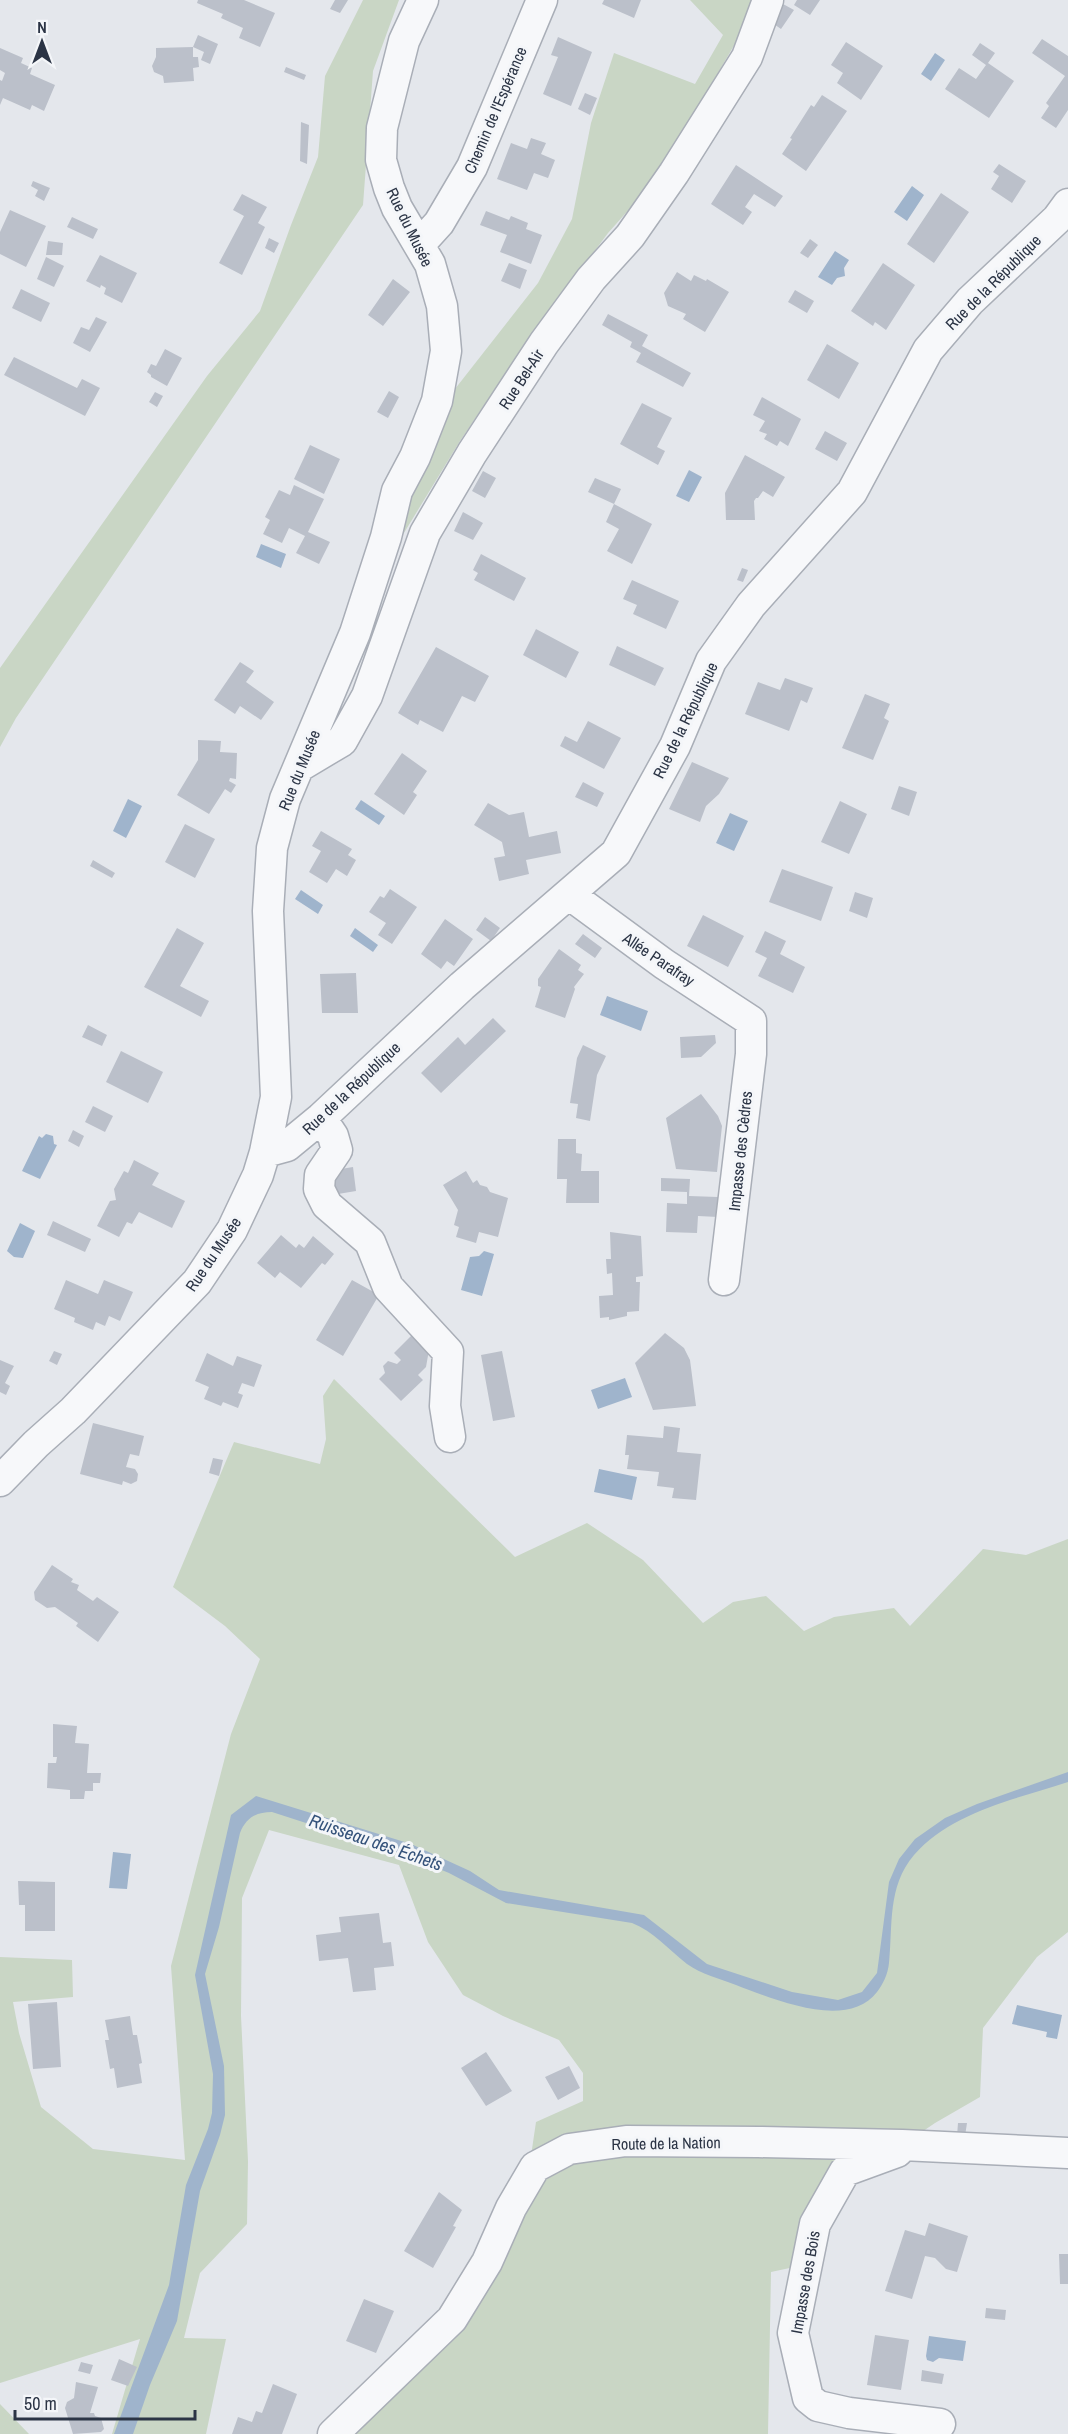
<svg xmlns="http://www.w3.org/2000/svg" width="1068" height="2434" font-family="'Archivo Narrow',sans-serif">
<rect width="100%" height="100%" fill="#e4e7ec"/>
<path fill="#c9d6c5" d="M363,0h36l-26,71 -10,134 -347,513 -16,29v-79l207,-292 53,-65 31,-86 27,-68 7,-81z
M690,0h68l-11,23 -90,155 -49,55 -88,119 -60,89 -64,105 3,-26 45,-117 94,-120 34,-64 19,-96 23,-70 81,31 28,-49z
M334,1379l181,178 72,-34 56,37 60,63 30,-21 33,-6 38,35 30,-14 60,-9 16,18 73,-77 43,6 42,-16v393l-31,25 -54,71 -3,69 -45,26 -103,70 -19,70 -42,9 -3,162h-418l173,-224 13,-88 47,-21v-28l-24,-33 -56,-24 -40,-21 -35,-53 -29,-77 -130,-35 -27,68 -1,118 7,145 -1,63 -47,49 -16,65 42,1 -20,95h-94l28,-95 -140,44v-426l72,3 1,37 -60,5 6,31 22,74 52,42 92,11 -14,-194 60,-232 29,-75 -35,-33 -52,-39 61,-145 86,22 6,-25 -3,-43z
M0,2404l29,30h-29z"/>
<path fill="#9fb4cc" d="M935,53l10,7 -14,21 -10,-7z
M912,186l12,9 -17,26 -13,-9z
M835,251l14,9 -5,8 1,8 -8,2 -5,7 -14,-8z
M689,470l13,7 -13,25 -13,-6z
M261,544l25,10 -5,14 -25,-11z
M128,799l14,7 -16,32 -13,-7z
M361,800l24,16 -6,9 -24,-16z
M730,813l18,8 -14,30 -18,-8z
M301,890l22,15 -5,9 -23,-15z
M355,928l23,17 -5,7 -23,-16z
M607,996l41,15 -7,20 -41,-16z
M46,1134l7,2 1,8 3,1 -17,34 -18,-8 17,-35 3,2z
M20,1223l15,8 -12,27 -9,-1 -7,-6z
M484,1251l10,3 -12,42 -21,-6 9,-33 9,-1z
M625,1378l7,19 -34,12 -7,-19z
M599,1469l38,8 -5,23 -38,-8z
M1068,1772v10c-52,17 -117,30 -154,73 -27,32 -21,70 -25,108 -1,11 -6,21 -12,29 -30,39 -104,7 -141,-7 -16,-6 -35,-11 -49,-21 -18,-14 -34,-33 -55,-41l-126,-20 -57,-30 -41,-17 -136,-44c-16,0 -26,6 -32,21l-21,94 -14,47 19,92 1,49 -5,20 -20,56 -23,130 -27,64 -17,49h-19l55,-149 17,-100 22,-56 4,-16 1,-39 -18,-99 36,-160 25,-19 155,48 59,27 29,19 145,25 63,49 85,28 46,8 24,-8 15,-19 12,-91 10,-23 16,-20 30,-21 32,-14z
M113,1852l18,2 -4,35 -18,-1z
M1017,2005l45,10 -5,24 -11,-2 1,-5 -35,-8z
M929,2336l37,5 -3,20 -24,-3 -6,4 -6,-2 -1,-4z"/>
<path fill="#bbc0ca" d="M198,0h46l31,13 -15,34 -21,-9 4,-10 -22,-10 2,-4 -26,-11z
M335,0h13l-8,13 -10,-4z
M604,0h37l-7,18 -32,-14z
M797,0h23l-10,15 -16,-10z
M783,4l11,6 -13,19 -10,-7z
M198,35l20,9 -8,20 -9,-4 3,-8 -11,-5z
M558,37l34,15 -21,54 -28,-12 15,-37 -7,-2z
M1042,39l26,17v54l-12,18 -15,-10 8,-12 -3,-3 19,-27 -33,-23z
M846,42l37,24 -22,34 -24,-17 6,-10 -12,-8z
M980,43l15,10 -7,10 26,18 -25,37 -44,-29 14,-21 17,11 10,-14 -14,-10z
M193,47v10h5l1,10 -6,1 1,13 -30,2 -1,-7 -9,-4 -2,-6 4,-9v-9z
M0,48l23,10 -2,5 11,5 -2,6 25,11 -11,26 -12,-6 -2,5 -27,-12 -3,7v-25l2,1 3,-8 -5,-3z
M286,67l20,8 -2,5 -20,-8z
M585,93l12,5 -7,17 -12,-6z
M822,95l25,16 -41,60 -24,-17 10,-15 -2,-1 21,-33 3,2z
M301,122l8,3 -2,39 -7,-3z
M531,138l15,5 -5,11 14,6 -7,18 -14,-5 -7,17 -30,-11 14,-36 16,6z
M999,164l27,17 -14,22 -21,-14 8,-13 -6,-4z
M736,165l47,31 -8,11 -21,-13 -9,13 7,5 -9,13 -32,-21z
M33,181l17,7 -6,13 -9,-5 3,-6 -7,-4z
M941,193l28,19 -35,51 -27,-19z
M242,194l25,13 -9,16 7,4 -23,48 -23,-12 25,-47 -11,-6z
M10,210l36,16 -20,41 -26,-13v-22z
M486,211l23,9 2,-4 17,7 -2,6 16,6 -11,29 -31,-12 7,-17 -27,-10z
M72,217l26,12 -5,10 -26,-12z
M269,238l10,5 -5,10 -9,-5z
M810,239l8,6 -10,13 -8,-5z
M48,241l15,2 -1,12h-16z
M100,255l37,18 -15,30 -18,-9 2,-6 -5,-3 -1,3 -14,-7z
M46,257l18,9 -10,21 -17,-8z
M509,263l18,7 -7,19 -19,-8z
M883,263l32,22 -29,45 -11,-8 -2,4 -22,-15z
M677,272l14,9 3,-6 12,6 1,-2 22,13 -24,40 -22,-13 3,-5 -18,-8 -4,-13z
M393,279l17,13 -27,34 -15,-11z
M21,289l29,14 -9,19 -29,-14z
M795,290l19,11 -7,12 -19,-11z
M608,314l40,21 -6,11 49,27 -8,14 -47,-25 5,-9 -11,-6 2,-5 -30,-17z
M96,317l11,5 -17,30 -17,-9 8,-16 8,3z
M827,344l32,19 -20,36 -32,-19z
M165,349l17,9 -15,28 -16,-9v-2l-4,-3 4,-8 5,2z
M14,357l63,31 5,-9 18,9 -15,28 -81,-41z
M389,391l10,6 -11,21 -11,-6z
M155,392l8,4 -6,11 -8,-5z
M762,397l39,22 -13,27 -8,-5 -3,5 -13,-7 3,-5 -8,-3 6,-10 -12,-6z
M642,403l30,15 -15,29 8,4 -7,14 -38,-21z
M825,431l22,12 -10,18 -22,-12z
M310,445l30,14 -16,35 -30,-15z
M745,455l40,22 -12,20 -10,-6 -5,7h-2l-2,3 1,19h-29l-1,-27z
M483,471l13,7 -11,20 -13,-7z
M595,478l26,11 -7,15 -26,-12z
M294,485l30,14 -16,33 22,10 -11,22 -23,-11 9,-17 -16,-8 -7,15 -19,-9 7,-14 -5,-3 14,-27 11,5z
M614,504l38,20 -20,40 -25,-13 12,-22 -13,-7z
M463,512l20,11 -10,17 -19,-9z
M481,554l45,24 -12,23 -40,-21 4,-7 -5,-3z
M742,568l6,2 -5,12 -6,-2z
M632,580l47,21 -13,28 -33,-15 4,-9 -14,-6z
M536,629l43,23 -13,26 -43,-23z
M617,646l47,22 -9,18 -46,-21z
M436,647l53,29 -14,26 -13,-6 -19,36 -23,-12 -2,5 -20,-12z
M240,662l14,9 -8,11 28,20 -13,18 -21,-14 -5,8 -21,-14z
M785,678l28,10 -6,15 -6,-3 -12,31 -44,-17 13,-32 22,8z
M865,694l25,10 -6,14 5,3 -16,39 -31,-12z
M588,721l33,17 -17,31 -44,-23 5,-10 12,6z
M198,740l23,1 -1,11 17,1 -1,26 -6,-1 -1,3 7,4 -5,8 -6,-4 -16,25 -32,-19 21,-35z
M402,753l25,18 -14,21 4,3 -13,20 -30,-21z
M692,762l37,16 -10,16 -13,12 -6,16 -31,-13z
M583,782l21,11 -7,14 -22,-10z
M899,786l18,6 -8,24 -18,-7z
M840,801l27,13 -18,40 -28,-12z
M488,803l21,12 15,-3 5,25 28,-6 4,22 -35,7 3,14 -30,7 -5,-23 11,-2 -3,-14 -28,-17z
M185,824l30,15 -20,39 -30,-16z
M321,831l31,18 -4,6 8,5 -9,16 -11,-7 -9,14 -18,-11 12,-21 -9,-5z
M93,860l22,13 -3,5 -22,-12z
M782,869l51,18 -12,34 -52,-19z
M390,889l27,18 -25,37 -14,-9 8,-12 -17,-11 11,-16 4,2z
M855,892l18,6 -6,20 -18,-7z
M703,915l41,21 -16,31 -41,-21z
M485,917l15,11 -9,13 -15,-11z
M445,919l28,20 -19,27 -7,-5 -6,8 -20,-15z
M177,928l27,15 -24,43 29,15 -8,16 -57,-30z
M765,931l21,10 -6,13 25,13 -12,26 -35,-17 9,-18 -12,-6z
M583,934l19,14 -7,10 -20,-14z
M559,949l22,16 -3,5 6,4 -10,13 1,2 -10,29 -30,-11 6,-20 -3,-1v-7z
M356,973l2,40h-36l-2,-39z
M493,1018l13,13 -65,62 -20,-20 37,-36 7,8z
M88,1025l19,10 -5,11 -20,-9z
M715,1035l1,8 -15,14 -20,1 -1,-21z
M583,1045l23,11 -9,19 -7,46 -14,-3 2,-14 -8,-1 7,-45z
M121,1051l42,21 -15,31 -42,-21z
M701,1094l17,22 4,10 -5,46 -41,-3 -10,-51z
M93,1106l20,10 -8,16 -20,-10z
M73,1130l11,6 -5,11 -11,-6z
M558,1139h18v14l6,1 -1,17h18v32h-33l1,-24h-10z
M134,1160l25,13 -7,12 33,16 -13,27 -33,-16 -7,12 -5,-2 -8,15 -22,-11 13,-25 6,-1 -2,-11 10,-18 4,2z
M353,1167l3,24 -24,4 -3,-24z
M466,1171l7,12 4,-3 3,5 7,2 3,5 18,6 -10,39 -19,-5 -3,11 -20,-6 3,-10 -5,-2 4,-15 -15,-25z
M661,1178l29,1 -1,17 29,1v20l-20,-1 -1,17 -31,-1 1,-29 20,1v-12l-26,-1z
M53,1221l38,18 -6,13 -38,-17z
M610,1232l31,4 2,40 -7,1v5h4l-1,29 -12,1v4l-18,4v-3l-9,1 -1,-22 14,-1 -1,-22 -5,1 -1,-15h5z
M281,1235l15,13 3,-4 5,4 9,-12 21,18 -9,11 -3,-2 -21,25 -21,-16 -5,6 -18,-15z
M66,1280l32,14 6,-14 29,12 -13,29 -11,-5 -4,10 -9,-4 -3,8 -19,-8 1,-4 -21,-9z
M352,1280l27,15 -36,61 -27,-16z
M665,1333l19,15 6,12 6,46 -43,4 -18,-47z
M413,1334l16,16 -3,17 -8,8 5,5 -22,21 -22,-22 6,-6 -2,-7 5,-5 9,3 4,-4 -7,-7z
M54,1351l8,3 -5,11 -8,-4z
M502,1351l13,66 -22,4 -12,-66z
M207,1353l26,13 4,-10 25,9 -8,22 -12,-4 -4,10 5,2 -5,13 -15,-6 -2,4 -17,-7 5,-12 -14,-6z
M0,1360l14,6 -9,17 5,3 -4,9 -6,-3z
M93,1423l51,13 -5,20 -9,-2 -4,13 9,2 3,5 -1,7 -6,3 -8,-3 -1,4 -42,-11z
M664,1426l16,2 -3,24 24,2 -5,46 -24,-2 2,-10 -17,-2 2,-14 -32,-3 2,-14h-4l2,-20 36,3z
M213,1458l10,2 -4,16 -10,-3z
M52,1565l21,14 -2,3 8,3 -2,5 16,11 4,-4 22,15 -21,30 -22,-16 2,-3 -23,-16 -8,1 -12,-8 -1,-8z
M53,1724l24,2 -2,17 14,1 -2,29h14l-1,10h-7v8h-8l-1,8h-14v-9l-23,-2 1,-25h8l1,-6h-4z
M18,1881l37,1v49h-30v-26h-6z
M379,1913l4,30 8,-1 3,24 -20,2 2,22 -23,2 -5,-34 -29,3 -3,-26 25,-3 -2,-15z
M57,2002l4,65 -28,2 -5,-65z
M130,2016l3,19h4l5,28 -3,1 3,19 -25,5 -3,-20 -4,1 -5,-29h4l-4,-20z
M486,2052l26,39 -26,15 -25,-38z
M569,2066l11,22 -22,12 -13,-23z
M958,2123h9l-2,13h-8z
M439,2192l23,18 -9,16 3,1 -23,41 -29,-17z
M929,2223l39,13 -11,36 -11,-3 -11,-11 -10,-2 -13,43 -27,-8 20,-61 20,6z
M1059,2254h9v30h-8z
M364,2299l30,12 -18,42 -30,-12z
M986,2308l20,2 -1,10 -20,-2z
M875,2335l34,5 -8,50 -34,-5z
M119,2359l18,8 -9,19 -17,-6z
M81,2362l12,3 -3,9 -12,-3z
M922,2370l22,4 -2,10 -21,-3z
M76,2382l22,5 -8,26h4l1,3 6,2 3,11 -3,3 -28,2 -8,-26 2,-6 7,-4z
M273,2384l24,10 -15,40h-50l6,-17 14,5 4,-11 6,2z"/>
<g fill="none" stroke-linecap="round" stroke-linejoin="round">
<g stroke="#a9aeb7" stroke-width="33">
<path id="minor" d="M419,245l20,-22 33,-56 70,-167
M300,766l42,-25 25,-45 58,-163 47,-80 72,-110 47,-64 39,-43 44,-63 73,-116 21,-57
M570,895l94,69 87,57v33l-27,226
M321,1118l12,18 4,14 -17,25 -1,14 8,16 43,37 18,45 60,65 -3,54 5,31
M265,1152l22,-6 34,-28 141,-132 154,-133 59,-107 36,-85 40,-56 101,-113 76,-142 42,-49 87,-82 11,-15
M0,1481l36,-37 37,-33 124,-129 35,-52 26,-55 7,-23 11,-55 -8,-186 4,-63 13,-49 70,-166 31,-96 11,-46 18,-34 22,-56 9,-50 -4,-45 -12,-42 -33,-56 -8,-20 -8,-28 1,-32 22,-87 19,-41
M899,2150l-2,2 -52,19 -30,53 -22,109 15,65 10,8 31,7 91,11
M333,2434l119,-115 35,-57 24,-54 24,-41 34,-18 57,-8 132,1 144,3 166,8"/>
</g>
<use href="#minor" stroke="#f7f8fa" stroke-width="30"/>
</g>
<g text-anchor="middle" dominant-baseline="central" stroke-width="6" stroke-linejoin="round" paint-order="stroke">
<g font-size="16" fill="#2b3445" stroke="#f4f6f9">
<text transform="translate(495 110) rotate(-67)">Chemin de l'Espérance</text>
<text transform="translate(410 227) rotate(64)">Rue du Musée</text>
<text transform="translate(993 282) rotate(-45)">Rue de la République</text>
<text transform="translate(521 379) rotate(-57)">Rue Bel-Air</text>
<text transform="translate(685 720) rotate(-64)">Rue de la République</text>
<text transform="translate(299 770) rotate(-68)">Rue du Musée</text>
<text transform="translate(659 959) rotate(34)">Allée Parafray</text>
<text transform="translate(351 1088) rotate(-43)">Rue de la République</text>
<text transform="translate(740 1151) rotate(-84)">Impasse des Cèdres</text>
<text transform="translate(213 1254) rotate(-56)">Rue du Musée</text>
<text transform="translate(666 2143) rotate(-1)">Route de la Nation</text>
<text transform="translate(805 2282) rotate(-80)">Impasse des Bois</text>
</g>
<g font-size="18" font-style="italic" fill="#34527a" stroke="#f4f6f9">
<text transform="translate(376 1842) rotate(19)">Ruisseau des Échets</text>
</g>
</g>
<g transform="translate(42 42)" stroke="#f4f6f9" stroke-width="4.5" paint-order="stroke">
<path d="M0-4.5L10 22L0 15L-10 22Z" fill="#2b3445"/>
<text y="-9" font-size="16" font-weight="bold" text-anchor="middle" fill="#2b3445">N</text>
</g>
<path d="M15 2410v9h180v-9" fill="none" stroke="#2b3445" stroke-width="3"/>
<text x="24" y="2410" font-size="18" fill="#2b3445" stroke="#f4f6f9" stroke-width="4.5" paint-order="stroke">50 m</text>
</svg>
